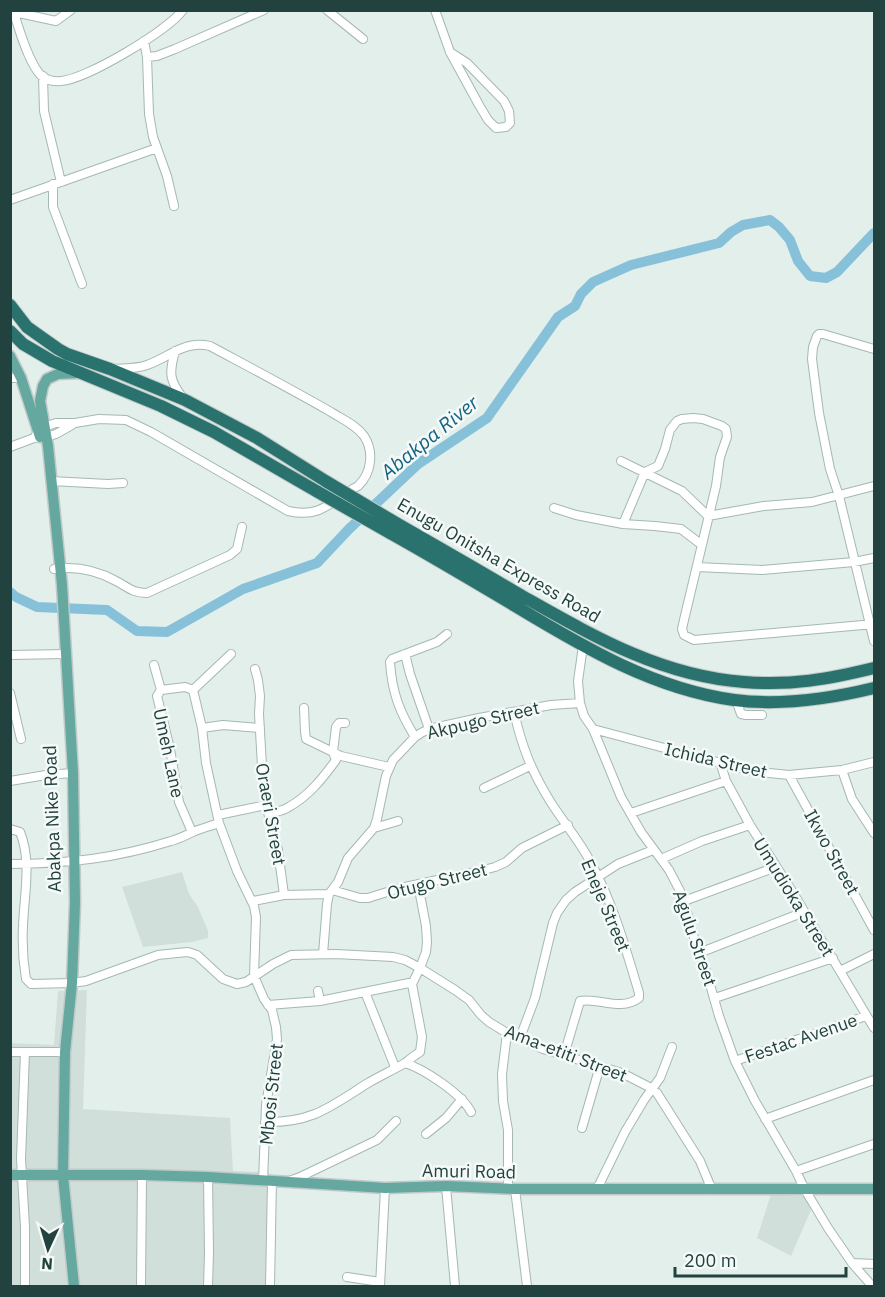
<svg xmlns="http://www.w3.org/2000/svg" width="885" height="1297" font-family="'IBM Plex Sans',sans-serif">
<rect width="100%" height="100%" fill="#e3efeb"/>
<path fill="#d1dfda" d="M182,872l7,22 9,13 10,24v7l-16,4 -49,5 -21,-60z
M87,990l-4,119 147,9 3,53 36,1 -2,114h-256l-1,-243 44,2 4,-54z
M771,1194l34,2 6,14 -20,46 -34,-18z"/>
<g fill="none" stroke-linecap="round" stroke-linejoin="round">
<path stroke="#86c1d9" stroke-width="10" d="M10,592l6,5 21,10 70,3 30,21 30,1 76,-43 74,-26 32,-34 69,-65 69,-46 71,-101 17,-11 6,-12 12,-12 38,-17 88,-22 12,-11 12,-7 27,-5 9,7 11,13 8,21 12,15 16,2 11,-6 37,-39"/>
<g stroke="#a5b8b4" stroke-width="10">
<path id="minor" d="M13,10c5,16 17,58 30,67 5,3 12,5 18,4 26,-2 106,-50 122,-71
M327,10l36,29
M435,10l15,42 29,53 9,15 8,8 10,-1 4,-4 -1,-12 -5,-10 -37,-38 -17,-11
M14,12l42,9 15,-11
M144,41l3,16 2,57 4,23 14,39 7,30
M147,57l10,-1 18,-7 89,-39
M43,76l1,35 17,71
M53,184v23l29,77
M10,200l147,-52
M874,349l-51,-15h-4l-2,2 -4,11 -1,12 7,54 11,56 9,27 35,145
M175,351c-6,22 -6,29 8,47
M10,378h11
M34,438l4,-6 6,-5 12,-4h19l24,-4 27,1 25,12 137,79c27,6 37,-3 58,-18 4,-2 8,-5 12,-7 14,-13 16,-35 6,-50 -8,-11 -22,-17 -33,-24 -40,-23 -80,-44 -121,-66 -26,-6 -40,11 -63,19 -11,4 -22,3 -34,4
M10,447l24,-9 12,-1 10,-3 16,-9
M621,461l61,30 26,25
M51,481l57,3 15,-1
M554,508l22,7 47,9 32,2 26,3 21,16
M708,516l56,-10 48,-4 62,-16
M623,524l22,-52 13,-6 7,-17 5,-19 7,-9 5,-2 11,-1 10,1 19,7 4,3 1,8 -7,20 -4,29 -32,134 -2,9 2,6 10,5 180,-16
M697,567l65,3 92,-8 20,-4
M54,569c22,-3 42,1 62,12 12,6 16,12 31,12l83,-38 7,-6 5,-22
M583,646l-5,35 2,22 4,13 9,13 28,68 20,35 28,38 11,21 4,10 10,37 13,36 12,42 16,45 20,40 41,70 8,17 24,40 24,35 20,23
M405,654l5,20 19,55
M10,655l57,-1
M154,665l7,25
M255,669l3,11 2,16 -1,18 3,52 4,39 12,45 6,45
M193,690l38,-36
M10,693l11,46
M736,700l5,14 5,1h16
M304,708l1,23 1,8 35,17 48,11
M514,712c8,35 17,58 36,89 13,21 30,40 41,62 22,40 35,86 48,130v5c-19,14 -41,-1 -59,3l-16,54
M202,728l21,-3 37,3
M593,729l158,42 38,4 53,-5 32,-8
M415,737c-16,-26 -23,-45 -25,-75l2,-3 45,-17 10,-8
M720,762l6,19 24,44 45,71 79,132
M842,770l10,29 22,34
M789,775l85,155
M10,781l36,-6 27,-2
M484,788l46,-22
M631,813l95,-32
M269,814c6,-2 13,-3 18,-6 21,-11 36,-30 49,-48l-3,-8 3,-25 3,-4h6
M218,815l48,-10
M374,828l24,-7
M10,829l10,3c12,29 4,64 3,94 -1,18 0,35 3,53l5,5 41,-1 14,-2 72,-26 19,-2 11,-1 9,3 26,24 14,5 9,-2 27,-18 18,-9 45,-1 57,3 12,3 15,8 35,22 14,10 12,15 8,7 18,11 36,16 79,24 31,16 4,4 43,68 12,29
M192,832l-13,-30 -9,-53 -13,-53 4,-6 24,-3 8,3 9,38 4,35 13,60 18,48 17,35 2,11 -2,59 10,23 8,11 4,17 1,12 -11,66 -3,76
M661,859l41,-18 48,-16
M10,864c57,0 107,-6 161,-23 8,-2 15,-6 22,-9 9,-4 18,-6 26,-9
M332,890l28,8h8l32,-10 80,-17 15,-4 11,-5 16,-14 46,-23
M253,901l31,-6 45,-1
M684,901l92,-34
M699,953l105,-41
M323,954l4,-50 2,-10 9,-12 10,-24 26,-30 3,-9 9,-43 7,-16 22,-23 6,-4 8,-4 50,-11 72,-13 29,-2
M840,971l34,-17
M318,991l2,10
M365,992l30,75
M715,998l118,-40
M268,1005l52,-4 89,-18 3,1
M507,1033l-5,41 1,27 5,29v59
M520,1038l15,-40 18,-75 4,-10 9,-13 9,-8 43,-28 35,-14
M10,1052h55
M735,1061l131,-45
M405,1063c19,6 57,31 66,49
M765,1119l109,-39
M265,1122c47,1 65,-15 103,-39 12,-7 25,-13 37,-20 5,-4 10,-8 15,-11l2,-15 -10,-53 8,-16 6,-16 1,-10 -1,-16 -8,-42
M582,1128l18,-62
M426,1134l20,-16 16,-19
M796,1171l78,-27
M289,1181l11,-4 77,-37 19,-19
M446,1186l9,100
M515,1189l12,97
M597,1189l28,-57 19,-32 16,-22 12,-31
M852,1263l22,1
M347,1277l33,5
M25,1286v-59l-4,-68 4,-107
M141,1286l1,-111
M208,1286l1,-33 -1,-76
M270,1286l2,-105
M380,1286l5,-98"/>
</g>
<g stroke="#c1cac9" stroke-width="13">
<path id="major" d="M10,356l11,22 19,59
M10,1175h132l66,2 177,11 61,-2 69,3h359
M74,1286l-11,-110 2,-124 7,-69 3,-80 -2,-130 -11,-188 -14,-139 -8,-45 3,-15 4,-7 11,-5 21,-1"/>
</g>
<g stroke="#c1cac9" stroke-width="14">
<path id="highway" d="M10,305l17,22 31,22 9,5 43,15 75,31 72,38 70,44
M10,331l13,13 29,17 109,45 53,26 104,60
M396,523c42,24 84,48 126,73 71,40 139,80 222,86 47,4 85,-3 130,-14
M390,533c43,24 85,49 127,74 68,41 137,82 217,93 47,6 95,-1 140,-12"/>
</g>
<use href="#minor" stroke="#fff" stroke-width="8"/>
<use href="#major" stroke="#64a8a0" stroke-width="10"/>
<use href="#highway" stroke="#29726d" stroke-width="12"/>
<g stroke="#c1cac9" stroke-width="14" stroke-linecap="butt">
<path id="highway-bridge" d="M327,482l69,41
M318,492l72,41"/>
</g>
<use href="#highway-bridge" stroke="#29726d" stroke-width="12"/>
</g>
<g text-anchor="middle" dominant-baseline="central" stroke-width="5" stroke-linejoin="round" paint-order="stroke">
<g font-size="18" fill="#21423e" stroke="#f5faf8">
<text transform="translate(499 560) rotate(30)">Enugu Onitsha Express Road</text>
<text transform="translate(483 720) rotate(-13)">Akpugo Street</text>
<text transform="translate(169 753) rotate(78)">Umeh Lane</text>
<text transform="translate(716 760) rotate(13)">Ichida Street</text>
<text transform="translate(271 814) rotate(80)">Oraeri Street</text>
<text transform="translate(52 819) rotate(-92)">Abakpa Nike Road</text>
<text transform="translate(832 852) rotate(61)">Ikwo Street</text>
<text transform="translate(437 881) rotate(-14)">Otugo Street</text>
<text transform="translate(794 897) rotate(58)">Umudioka Street</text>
<text transform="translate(606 905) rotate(67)">Eneje Street</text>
<text transform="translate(695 938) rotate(71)">Agulu Street</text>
<text transform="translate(801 1038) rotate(-19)">Festac Avenue</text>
<text transform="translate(566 1053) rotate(21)">Ama-etiti Street</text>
<text transform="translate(271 1094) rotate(-84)">Mbosi Street</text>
<text transform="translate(469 1171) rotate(1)">Amuri Road</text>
</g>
<g font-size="20" font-style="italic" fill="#146385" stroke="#f5faf8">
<text transform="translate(429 437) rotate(-39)">Abakpa River</text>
</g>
</g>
<rect width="885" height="1297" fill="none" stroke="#21423e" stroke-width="24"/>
<g transform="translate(48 1249) rotate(184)" stroke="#f5faf8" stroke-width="4.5" paint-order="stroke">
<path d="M0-4.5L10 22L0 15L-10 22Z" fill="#21423e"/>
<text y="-9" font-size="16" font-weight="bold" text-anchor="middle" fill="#21423e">N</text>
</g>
<path d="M675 1267v9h171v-9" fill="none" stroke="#21423e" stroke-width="3"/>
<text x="684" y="1267" font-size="18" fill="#21423e" stroke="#f5faf8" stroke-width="4.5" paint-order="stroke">200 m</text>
</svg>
